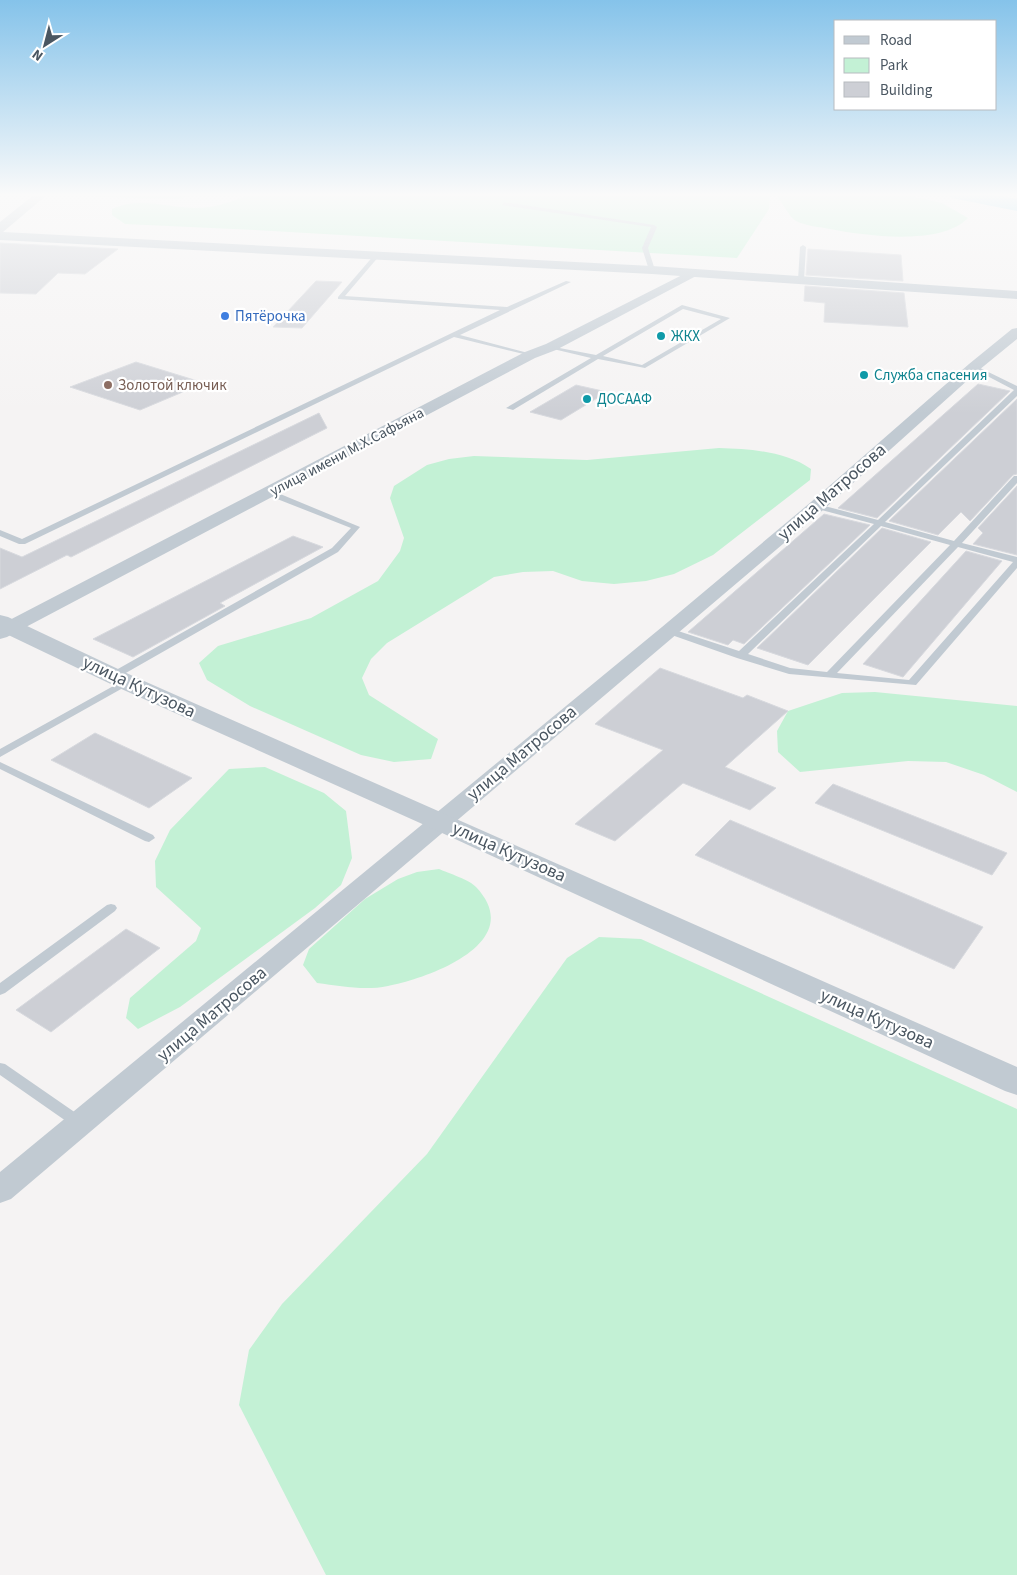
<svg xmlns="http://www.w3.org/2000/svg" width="1017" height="1575" font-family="'Source Sans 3',sans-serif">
<rect width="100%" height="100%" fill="#f5f3f3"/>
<path fill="#c3f1d5" d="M93,194h97l-4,3 -8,2 -80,-2 -5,-1z
M249,194h518l3,4 -1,11 -32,49 -482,-28 -130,-6 -13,-9v-6c31,-15 65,3 97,-2 14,-2 28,-7 40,-13z
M775,194h127l40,9 26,15c-27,28 -102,18 -138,11 -10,-2 -24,-3 -34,-8 -8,-5 -14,-20 -21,-27z
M719,448c31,1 66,3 92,21l-1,11 -97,75 -39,19 -28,7 -32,3 -32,-3 -29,-10 -30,1 -29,5 -107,66 -16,16 -9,19 7,17 69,44 -7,20 -37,3 -33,-7 -111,-49 -43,-26 -8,-17 19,-17 93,-28 67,-37 22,-30 4,-13 -14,-40 4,-12 33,-21 22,-6 25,-3 113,4z
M875,692l142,14v86l-33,-17 -38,-13 -38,-1 -108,11 -22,-20 -1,-21 11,-20 54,-18z
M265,767l59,26 22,18 6,47 -11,27 -26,23 -135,99 -42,22 -12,-11 4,-20 66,-57 5,-13 -45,-41 -1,-26 15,-31 59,-61z
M439,869c9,4 31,11 37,18 52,55 -46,91 -88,99 -24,5 -47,0 -71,-3l-14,-18 6,-16 56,-50 33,-20 19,-7z
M599,937l42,2 376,170v466h-691l-87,-170 10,-55 33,-46 145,-150 140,-196z"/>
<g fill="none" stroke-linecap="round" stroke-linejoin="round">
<path fill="#90daee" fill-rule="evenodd" d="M949,194h40l28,5v12l-65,-13z"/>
</g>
<path fill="#cdcfd5" stroke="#d7d9de" d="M0,243l118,6 -33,25 -27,-1 -22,21 -36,-1z
M808,249l93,6 2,26 -97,-6z
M316,281l26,1 -40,46 -29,-1z
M805,286l99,7 4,34 -84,-5 1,-19 -21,-2z
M136,362l68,21 -64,27 -70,-23z
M978,384l32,7 -133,127 -39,-10z
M576,385l31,7 -46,28 -31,-8z
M1017,399v75l-4,1 -43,46 -9,-9 -23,23 -49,-14z
M319,413l8,15 -256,129 -4,-2 -67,34v-41l22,9z
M1017,486v69l-44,-11 10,-11 -5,-5z
M824,514l46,11 -126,119 -11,-4 -5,5 -40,-13z
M882,528l49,14 -123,123 -51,-17z
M293,536l30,11 -103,56 5,3 -92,51 -40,-18z
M966,551l36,10 -99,116 -40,-13z
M660,668l83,30 4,-3 41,16 -63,56 51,21 -26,22 -67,-27 -68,58 -40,-17 88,-74 -68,-26z
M95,733l97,45 -43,30 -98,-48z
M833,784l174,69 -15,22 -177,-72z
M730,820l253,107 -29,42 -259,-114z
M126,929l34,19 -109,84 -35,-22z"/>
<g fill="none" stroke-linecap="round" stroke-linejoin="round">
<path fill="#c1cad2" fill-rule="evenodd" d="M504,202l150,23 3,2 -9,21 7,22 -3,2 -3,-2 -7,-22 9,-21 -149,-22z
M803,245l3,2 -2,33 -3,2 -3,-2 2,-33z
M375,254l5,1 -35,41 162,11 59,-26 5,1 -111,53 72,19v2l-78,-19 -429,207h-6l-19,-8v-6l22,9 478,-229 -162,-11v-2z
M682,305l48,13 -85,50 -47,-9 -85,51 -7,-2 85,-50 -42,-10v-2l47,9zM683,309l38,10 -79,46 -39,-9z
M972,366h4l41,20v10l-132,126 69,19 60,-65h3v7l-55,60 55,14v11l-101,117 -127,-11 -52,-16 -71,-25 -2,-2 2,-2 3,-1 70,23 135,-127 -60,-16v-4h3l61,16 136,-130 -42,-22zM881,526l69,19 -123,127 -37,-4 -42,-14zM958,547l55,15 -104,118 -72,-7z
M267,491h6l87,36 -22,25 -221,126h-8l-1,-2 1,-2 223,-126 19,-20 -84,-33z
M126,679l4,1 1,2 -1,2 -130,73v-8z
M0,762l153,73 2,3 -6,4 -4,-1 -145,-72z
M111,904l4,1 2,3 -2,3 -110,82 -5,2v-12l107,-78z
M0,1063l5,1 81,56 2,4 -2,4 -5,2 -5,-2 -76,-53z"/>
<path fill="#c1cad2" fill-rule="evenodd" d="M694,269l6,4 -2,2 -142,75 -21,8 -528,279 -7,2v-14l525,-273 21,-8z
M1017,328v11l-38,31 -156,140 -812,689 -11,4v-31l662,-545 149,-125 158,-138 43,-35z"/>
<path fill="#c1cad2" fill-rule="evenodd" d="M35,194h13l-45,38 649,34 365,25v8l-365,-25 -652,-34v-18z
M0,615l8,2 127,60 882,390v28l-12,-4 -576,-264 -312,-140 -117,-56z"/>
</g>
<linearGradient id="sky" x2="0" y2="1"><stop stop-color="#85c3ea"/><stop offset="0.47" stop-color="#fafafa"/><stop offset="1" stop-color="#fafafa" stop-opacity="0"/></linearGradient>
<rect width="1017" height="414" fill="url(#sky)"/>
<circle fill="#3f7fe0" stroke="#fff" stroke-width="2" cx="225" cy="316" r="5"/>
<g fill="#0f9aa8" stroke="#fff" stroke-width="2">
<circle cx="661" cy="336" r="5"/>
<circle cx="864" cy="375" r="5"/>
<circle cx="587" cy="399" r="5"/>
</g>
<circle fill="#8d6e63" stroke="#fff" stroke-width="2" cx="108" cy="385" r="5"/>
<g text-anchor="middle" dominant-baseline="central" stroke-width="4.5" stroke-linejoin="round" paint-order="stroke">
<g font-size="15" fill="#366cbe" stroke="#fff" text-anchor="start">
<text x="235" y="316">Пятёрочка</text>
</g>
<g font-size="15" fill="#0d838f" stroke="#fff" text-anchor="start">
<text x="671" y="336">ЖКХ</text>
<text x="874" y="375">Служба спасения</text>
<text x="597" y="399">ДОСААФ</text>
</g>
<g font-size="15" fill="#785e54" stroke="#fff" text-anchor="start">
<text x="118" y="385">Золотой ключик</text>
</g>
<g font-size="15" fill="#4a5661" stroke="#fff">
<text transform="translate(347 452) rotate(-28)">улица имени М.Х.Сафьяна</text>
</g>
<g font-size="18" fill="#4a5661" stroke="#fff">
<text transform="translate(832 492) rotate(-41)">улица Матросова</text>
<text transform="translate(139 687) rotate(25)">улица Кутузова</text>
<text transform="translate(522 753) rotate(-40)">улица Матросова</text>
<text transform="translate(509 852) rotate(24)">улица Кутузова</text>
<text transform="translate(212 1014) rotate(-40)">улица Матросова</text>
<text transform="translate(877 1019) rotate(24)">улица Кутузова</text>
</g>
</g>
<rect x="834" y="20" width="162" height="90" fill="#ffffff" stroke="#b7bbc0"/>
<rect x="844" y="36" width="25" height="8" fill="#c1cad2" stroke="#b7bbc0"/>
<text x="880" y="45" font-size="15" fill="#4a5661">Road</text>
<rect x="844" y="58" width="25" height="15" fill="#c3f1d5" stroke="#b7bbc0"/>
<text x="880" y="70" font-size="15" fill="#4a5661">Park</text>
<rect x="844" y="82" width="25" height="15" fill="#cdcfd5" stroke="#b7bbc0"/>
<text x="880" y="95" font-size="15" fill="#4a5661">Building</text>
<g transform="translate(45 45) rotate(216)" stroke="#ffffff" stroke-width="4" paint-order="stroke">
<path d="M0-4L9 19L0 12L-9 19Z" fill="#4a5661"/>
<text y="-8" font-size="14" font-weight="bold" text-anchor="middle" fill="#4a5661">N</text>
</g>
</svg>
